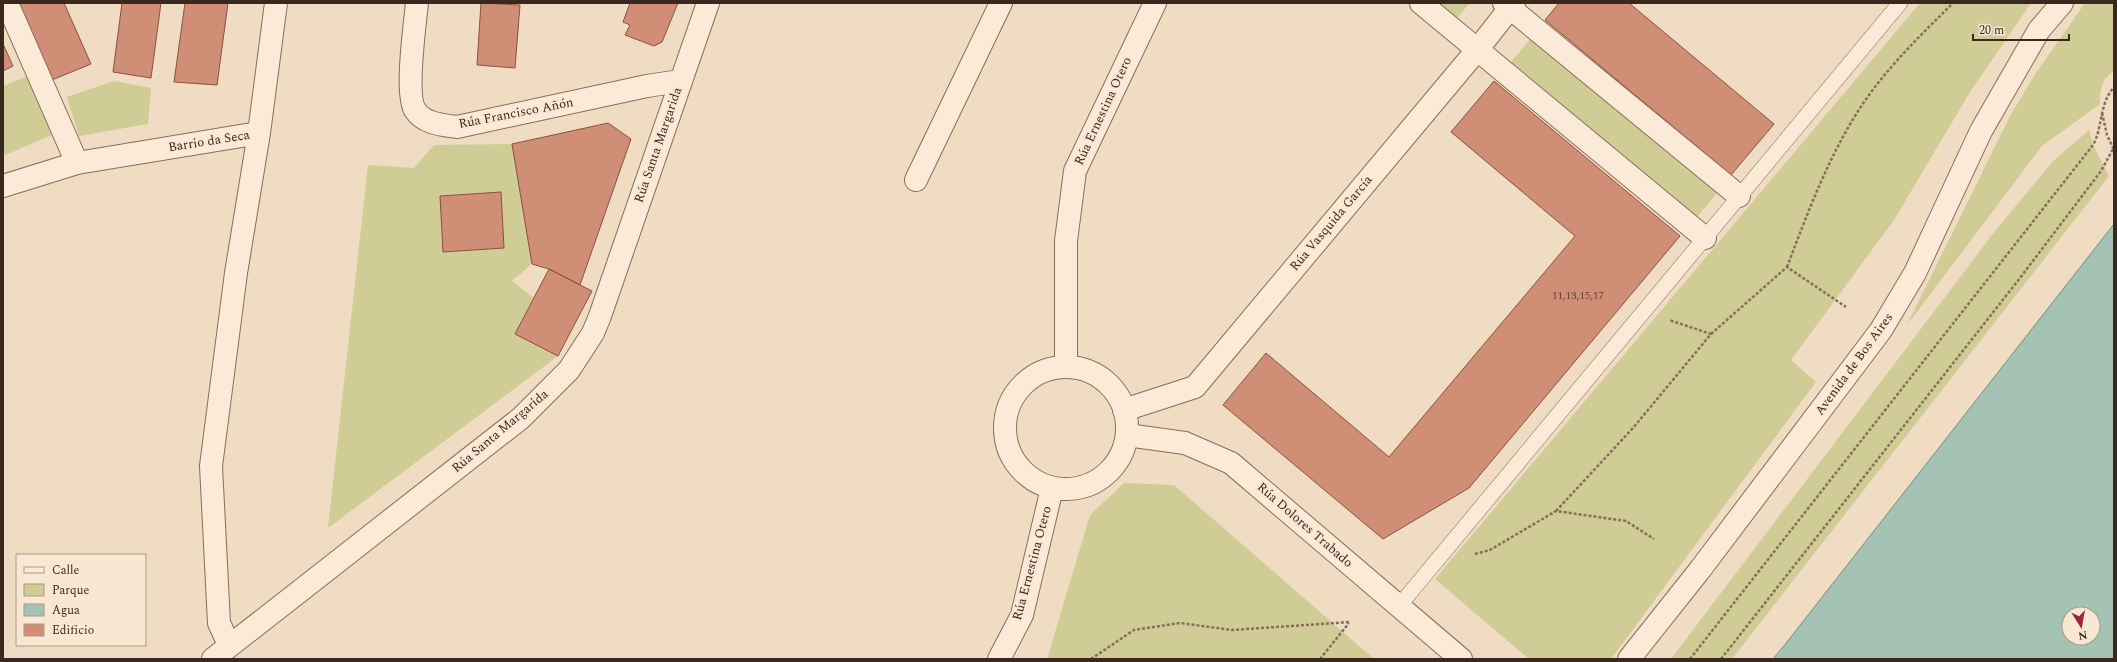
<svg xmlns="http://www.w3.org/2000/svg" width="2117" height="662" font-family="Spectral,serif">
<rect width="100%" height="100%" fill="#f0dcc3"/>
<path fill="#cfcc96" d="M1440,3h30l-13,15z
M1920,3h111l-61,89 -76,128 -103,140 25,22 -205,277h-82l-94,-80z
M2085,3h29v68c-13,8 -14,20 -14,33l-58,42 -135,179 103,-209 24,-40z
M1532,37l186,155 -21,25 -186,-155z
M30,75l24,59 -51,22v-70z
M114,81l37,7 -3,36 -69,12 -12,-39z
M2089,130l4,15 16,31 -377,483h-61l321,-424 60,-73z
M512,144l20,120 -20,17 22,17 -19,36 43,22 -230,172 40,-363 46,3 20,-23z
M1124,483l50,2 200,174h-327l43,-144z"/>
<path fill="#a5c3b5" stroke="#6c9182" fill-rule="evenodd" d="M2114,224v435h-341l14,-17zM2069,614h24v24h-24z"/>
<path fill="#d08e77" stroke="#8b503e" d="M18,3h46l27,61 -39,16z
M122,3h39l-10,75 -38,-6z
M185,3h43l-11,82 -43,-3z
M481,3l39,2 -5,63 -38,-3z
M630,3h48l-16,39 -8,4 -29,-11 5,-10 -7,-3z
M1559,3h70l145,121 -43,51 -186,-155z
M3,44l10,22 -10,5z
M1494,81l186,155 -211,252 -86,51 -160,-134 43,-52 123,104 186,-221 -124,-104z
M608,123l23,16 -51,146 -31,-16 -17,-5 -20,-120z
M501,192l3,56 -61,4 -3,-56z
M549,269l43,22 -34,65 -43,-22z"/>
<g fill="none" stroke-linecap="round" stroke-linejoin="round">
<g stroke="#8b6c59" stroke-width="16">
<path id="service" d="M1399,606l501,-603"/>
</g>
<g stroke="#8b6c59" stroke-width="24">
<path id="pedestrian" d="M7,3l70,160
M1421,3l284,235
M1504,3l235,193
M916,180l85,-177
M1124,410l71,-23 282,-337 37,-47"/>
</g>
<g stroke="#8b6c59" stroke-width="24">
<path id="minor" d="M417,3c-2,21 -12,91 -2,107 9,14 28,15 42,17l190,-41 33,-5
M3,186l74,-23 182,-30 17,-130
M1127,435l58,8 46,20 230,196
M229,645l-10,-22 -8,-157 25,-193 23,-140"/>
</g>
<g stroke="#8b6c59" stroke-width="24">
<path id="tertiary" d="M1005 428a61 61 0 1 1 122 0a61 61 0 1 1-122 0Z
M1066,367v-126l9,-70 80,-168
M213,659l308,-241 48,-48 24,-37 7,-17 108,-313
M999,659l23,-44 30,-127
M1629,659l70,-88 182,-241 34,-57 66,-142 58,-101 23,-27"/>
</g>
<path stroke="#8b6c59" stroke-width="2.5" stroke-dasharray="3 2" stroke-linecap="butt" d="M2102,113l5,22 7,15
M1787,267c26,-68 52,-140 101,-196 20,-24 43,-46 65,-68
M1711,334l76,-67 59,40
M1556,511l77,-83 78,-94 -42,-14
M1475,554l15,-4 66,-39 70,10 28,18
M1091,659l43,-29 46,-7 52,7 118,-8
M1320,659l29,-36
M1690,659l403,-514c10,-18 6,-41 21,-58
M1721,659l299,-381 81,-107 12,-22"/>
<use href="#service" stroke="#faead7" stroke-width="15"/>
<use href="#pedestrian" stroke="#faead7" stroke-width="22"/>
<use href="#minor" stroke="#faead7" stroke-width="22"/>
<use href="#tertiary" stroke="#faead7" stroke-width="22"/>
</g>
<g text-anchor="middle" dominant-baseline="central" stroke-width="4" stroke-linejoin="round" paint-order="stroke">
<g font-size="11" fill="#604134">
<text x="1578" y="295">11,13,15,17</text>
</g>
<g font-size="13" fill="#3a271e" stroke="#f7e7d3">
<text transform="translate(1103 111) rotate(-65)">Rúa Ernestina Otero</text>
<text transform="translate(516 113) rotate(-11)">Rúa Francisco Añón</text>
<text transform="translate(209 141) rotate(-9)">Barrio da Seca</text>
<text transform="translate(658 145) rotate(-71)">Rúa Santa Margarida</text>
<text transform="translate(1331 223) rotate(-50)">Rúa Vasquida García</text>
<text transform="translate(1854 364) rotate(-54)">Avenida de Bos Aires</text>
<text transform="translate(500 431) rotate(-40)">Rúa Santa Margarida</text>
<text transform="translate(1305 525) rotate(41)">Rúa Dolores Trabado</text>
<text transform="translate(1032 563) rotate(-75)">Rúa Ernestina Otero</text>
</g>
</g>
<rect width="2117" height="662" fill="none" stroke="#3a271e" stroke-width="8"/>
<rect x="16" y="554" width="130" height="92" fill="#f7e7d3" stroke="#ab9a8b"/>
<rect x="24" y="567" width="20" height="6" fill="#faead7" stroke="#ab9a8b"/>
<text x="52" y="574" font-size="12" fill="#3a271e">Calle</text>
<rect x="24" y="584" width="20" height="12" fill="#cfcc96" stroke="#ab9a8b"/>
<text x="52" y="594" font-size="12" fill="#3a271e">Parque</text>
<rect x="24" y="604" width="20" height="12" fill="#a5c3b5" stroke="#ab9a8b"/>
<text x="52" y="614" font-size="12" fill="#3a271e">Agua</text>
<rect x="24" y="624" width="20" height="12" fill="#d08e77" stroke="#ab9a8b"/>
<text x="52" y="634" font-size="12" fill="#3a271e">Edificio</text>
<g transform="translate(2081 626) rotate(169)"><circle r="19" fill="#f7e7d3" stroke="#ab9a8b"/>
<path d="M0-3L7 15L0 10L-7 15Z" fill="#9d263a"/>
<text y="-6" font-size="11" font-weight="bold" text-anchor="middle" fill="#3a271e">N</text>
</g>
<path d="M1973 34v6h96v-6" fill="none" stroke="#3a271e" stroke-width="2"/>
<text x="1979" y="34" font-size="12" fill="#3a271e" stroke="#f7e7d3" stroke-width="3" paint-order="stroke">20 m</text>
</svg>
